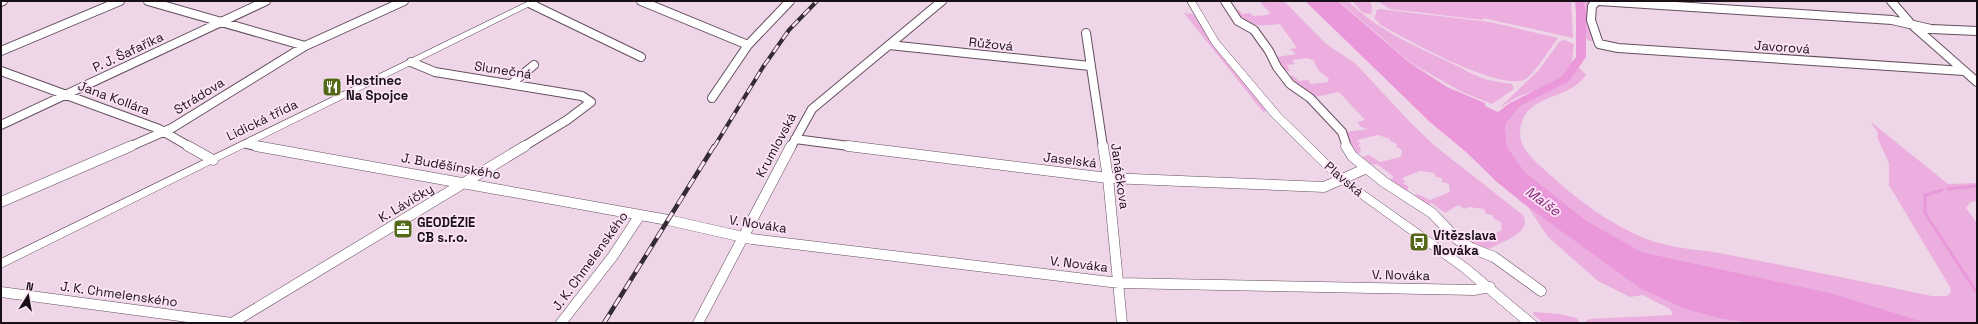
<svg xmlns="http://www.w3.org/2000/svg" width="1978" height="324" font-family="'Space Grotesk',sans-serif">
<rect width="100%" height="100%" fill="#eed6e8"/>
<path fill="#ebaede" d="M1259,1h25l42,43 29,19 54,58 26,25 88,69c8,15 -12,23 -22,28 -5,2 -12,7 -18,6 -7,-1 -16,-8 -22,-12l9,-4 14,6 18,-9 -1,-8 -7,-3 -1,-4 -7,-1 -2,-5 -15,-2 -5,2 -6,-4 -13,8 -13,-10 -5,2 -16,-8 7,-3 12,6 20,-8 -1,-8 -7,-2v-4l-6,-1 -2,-4 -14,-2 -18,7 4,4 -3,1 5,3v6l-2,1 -17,-13 5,-3 -17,-13 -4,1 -11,-8 7,-2 11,7 21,-5 1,-7 -6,-3 1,-3 -7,-3v-2l-12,-4 -21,5 4,4 -3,1 3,3 -1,5h-3l-7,-9 -4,-12 22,-3 -7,-2 -4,-5 8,-2 -26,-28 -24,5 -24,-19 1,-3 7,6 9,-1 3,4 17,-2 1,-3 -10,-8 -6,-11 -6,-2 -15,2 3,4 -8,1 3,6h-5l-8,-14 19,-3 -6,-5 7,-1 -17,-24c-21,2 -31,5 -46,-14h5l3,4 8,-1 3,3 15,-1 2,-2z
M1339,1h9c28,28 65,44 101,61 11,5 24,13 36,17 8,2 18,4 27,5l2,5 -22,15 -32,-13 -49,-28z
M1352,1h18l2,7 -1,6 -8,-1z
M1377,1h194l2,37 -90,-20v2l-93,-11z
M1581,1h7l7,41 -8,-2z
M1379,9l111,13 68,16c-7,9 -23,35 -32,41 -25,14 -120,-40 -145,-54l-7,-7 2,-4v-3z
M1184,13l9,1 21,31 52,65 -2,3z
M1564,40l10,4 -2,16 14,15c-3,4 -7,8 -11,11 -16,11 -44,13 -52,33 -10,25 7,37 24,53 28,26 61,51 97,66 27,11 57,11 86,17 67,13 134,27 202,41h15l4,-4 -1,-5 -61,-102v-22l-12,-26 1,-4 -7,-11 77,62 29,-1v18l-7,1 -4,6 11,15v100h-37l-19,-2 -90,-28 -189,-41 -55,-31 -62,-49 -18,-25 -2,-24 16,-18 -5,-1 17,-13 -16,6 -18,11 39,-37 22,-30z
M1528,207l48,33 112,70 30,8 29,5h-164l6,-4 84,-4 -3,-6 -27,-14 -13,2 -32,-16 -50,-44z
M1534,312l25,2 18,4 2,5h-36l-10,-9z"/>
<path fill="#ea98da" d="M1305,1h33l72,62 37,24 38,16v3l13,6 13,-10 10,3 -16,19 2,23 18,25 62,49 55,31 189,41 90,28 19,2h-193l-29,-5 -30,-8 -48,-22 -112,-81 -30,-24 -32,-31 -35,-29z"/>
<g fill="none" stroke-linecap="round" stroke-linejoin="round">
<path stroke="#ea98da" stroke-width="3" d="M1948,189l29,-3
M1942,190l-17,5v18l52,80"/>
<path fill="#ea98da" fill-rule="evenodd" d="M1575,1h8l3,11v45l-17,24 -49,25 -11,10h-8l-1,-2 12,-12 49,-25 15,-20v-45z"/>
<g stroke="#644f5f" stroke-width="10">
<path id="minor-far1" d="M148,1l157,45
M641,1l107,44
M1225,1l13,20 16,9 15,21 8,16 13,17 20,14 32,34 5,15
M1597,1l-5,5 -1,14 8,24 19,4 346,23
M1599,1l293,19 39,9 46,2
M1891,1l20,23 66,58
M1,2l2,-1
M531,4l110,53
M1086,33l17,114
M889,45l201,21
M1,51l119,-50
M411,62l24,10 147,24 9,6 -24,18 -44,27
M1,71l158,58 31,18
M511,84l23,-19
M712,98l36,-53 42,-44
M1,125l265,-124
M795,139l62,8
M247,144l15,3
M129,147l43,-19 133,-82 99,-45
M791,147l21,-38 130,-108"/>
</g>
<g stroke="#644f5f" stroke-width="11">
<path id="minor" d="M188,146l25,14
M256,146l412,74 84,19 367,44 355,7 16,-3
M848,146l260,32 216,9 43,-19
M1103,146l5,32 14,145
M1346,146l6,10 32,26 48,31 25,26 14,9 23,9 47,34
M1,202l130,-56
M1,292l231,31
M232,323l293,-177
M561,323l52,-67 27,-41
M698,323l93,-177"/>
</g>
<g stroke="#644f5f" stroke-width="1">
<path id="tertiary" d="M529,1h11l-539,267v-9z
M1187,1h8l24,40 61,72 66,65 123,87 69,58h-16l-61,-52 -123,-89 -66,-65 -60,-73z"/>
</g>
<use href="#minor-far1" stroke="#fff" stroke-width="8"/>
<use href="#minor" stroke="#fff" stroke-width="10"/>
<use href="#tertiary" fill="#fff" fill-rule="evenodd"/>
<g stroke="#352b33" stroke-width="4">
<path id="rail-far1" d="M714,147l49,-80 26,-37 28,-29"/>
</g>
<g stroke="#352b33" stroke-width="4.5">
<path id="rail" d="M604,323l110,-177"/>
</g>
<use href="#rail-far1" stroke="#fce3f6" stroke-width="2.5" stroke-dasharray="8" stroke-linecap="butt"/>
<use href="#rail" stroke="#fce3f6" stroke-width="3" stroke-dasharray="10" stroke-linecap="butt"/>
</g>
<defs>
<g id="restaurant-square" transform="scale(1)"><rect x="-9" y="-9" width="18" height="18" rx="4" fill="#536918" stroke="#fce3f6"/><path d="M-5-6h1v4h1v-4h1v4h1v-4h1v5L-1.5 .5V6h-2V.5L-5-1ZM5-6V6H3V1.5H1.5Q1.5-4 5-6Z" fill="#fff"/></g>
<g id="office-square" transform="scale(1)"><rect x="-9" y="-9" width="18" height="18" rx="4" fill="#536918" stroke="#fce3f6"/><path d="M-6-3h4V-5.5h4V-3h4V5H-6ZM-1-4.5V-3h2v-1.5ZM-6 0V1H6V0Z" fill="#fff"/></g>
<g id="bus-square" transform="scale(1)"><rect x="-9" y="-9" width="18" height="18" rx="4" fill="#536918" stroke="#fce3f6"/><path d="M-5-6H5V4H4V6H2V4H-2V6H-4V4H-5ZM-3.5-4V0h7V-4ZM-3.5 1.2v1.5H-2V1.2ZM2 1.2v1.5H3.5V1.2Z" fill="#fff"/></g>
</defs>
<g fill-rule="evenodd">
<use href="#restaurant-square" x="332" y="87"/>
<use href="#office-square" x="403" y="229"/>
<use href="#bus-square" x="1419" y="242"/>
</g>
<g text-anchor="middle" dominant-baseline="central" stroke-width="3.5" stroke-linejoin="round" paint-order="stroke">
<g font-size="13" fill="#181016" stroke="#fce3f6">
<text transform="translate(991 44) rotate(6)">Růžová</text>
<text transform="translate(1782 47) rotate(4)">Javorová</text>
<text transform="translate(128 52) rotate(-25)">P. J. Šafaříka</text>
<text transform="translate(503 70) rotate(9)">Slunečná</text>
<text transform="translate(199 96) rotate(-32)">Strádova</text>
<text transform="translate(114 98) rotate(20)">Jana Kollára</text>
<text transform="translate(262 120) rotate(-26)">Lidická třída</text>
<text transform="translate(776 145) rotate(-62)">Krumlovská</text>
<text transform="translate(1070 160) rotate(7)">Jaselská</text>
<text transform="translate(451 166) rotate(10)">J. Buděšínského</text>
<text transform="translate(1120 176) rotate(82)">Janáčkova</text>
<text transform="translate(1344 179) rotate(40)">Plavská</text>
<text transform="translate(406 203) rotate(-31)">K. Lávičky</text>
<text transform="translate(758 224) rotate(9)">V. Nováka</text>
<text transform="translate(590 261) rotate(-54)">J. K. Chmelenského</text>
<text transform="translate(1079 264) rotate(7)">V. Nováka</text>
<text transform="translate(1401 275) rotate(1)">V. Nováka</text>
<text transform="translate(119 294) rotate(8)">J. K. Chmelenského</text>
</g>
<g font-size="13" font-weight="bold" fill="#181016" stroke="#fce3f6" text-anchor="start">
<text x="346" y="80">Hostinec<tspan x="346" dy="15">Na Spojce</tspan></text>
<text x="417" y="222">GEODÉZIE<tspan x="417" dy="15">CB s.r.o.</tspan></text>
<text x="1433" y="235">Vítězslava<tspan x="1433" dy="15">Nováka</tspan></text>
</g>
<g font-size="14" font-style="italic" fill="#852878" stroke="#fce3f6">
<text transform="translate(1543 201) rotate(36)">Malše</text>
</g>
</g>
<rect width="1978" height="324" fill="none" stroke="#181016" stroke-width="4"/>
<g transform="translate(28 296) rotate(11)" stroke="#fce3f6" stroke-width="3" paint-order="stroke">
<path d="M0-3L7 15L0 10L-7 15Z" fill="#181016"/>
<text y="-6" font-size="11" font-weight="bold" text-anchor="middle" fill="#181016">N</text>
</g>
</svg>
